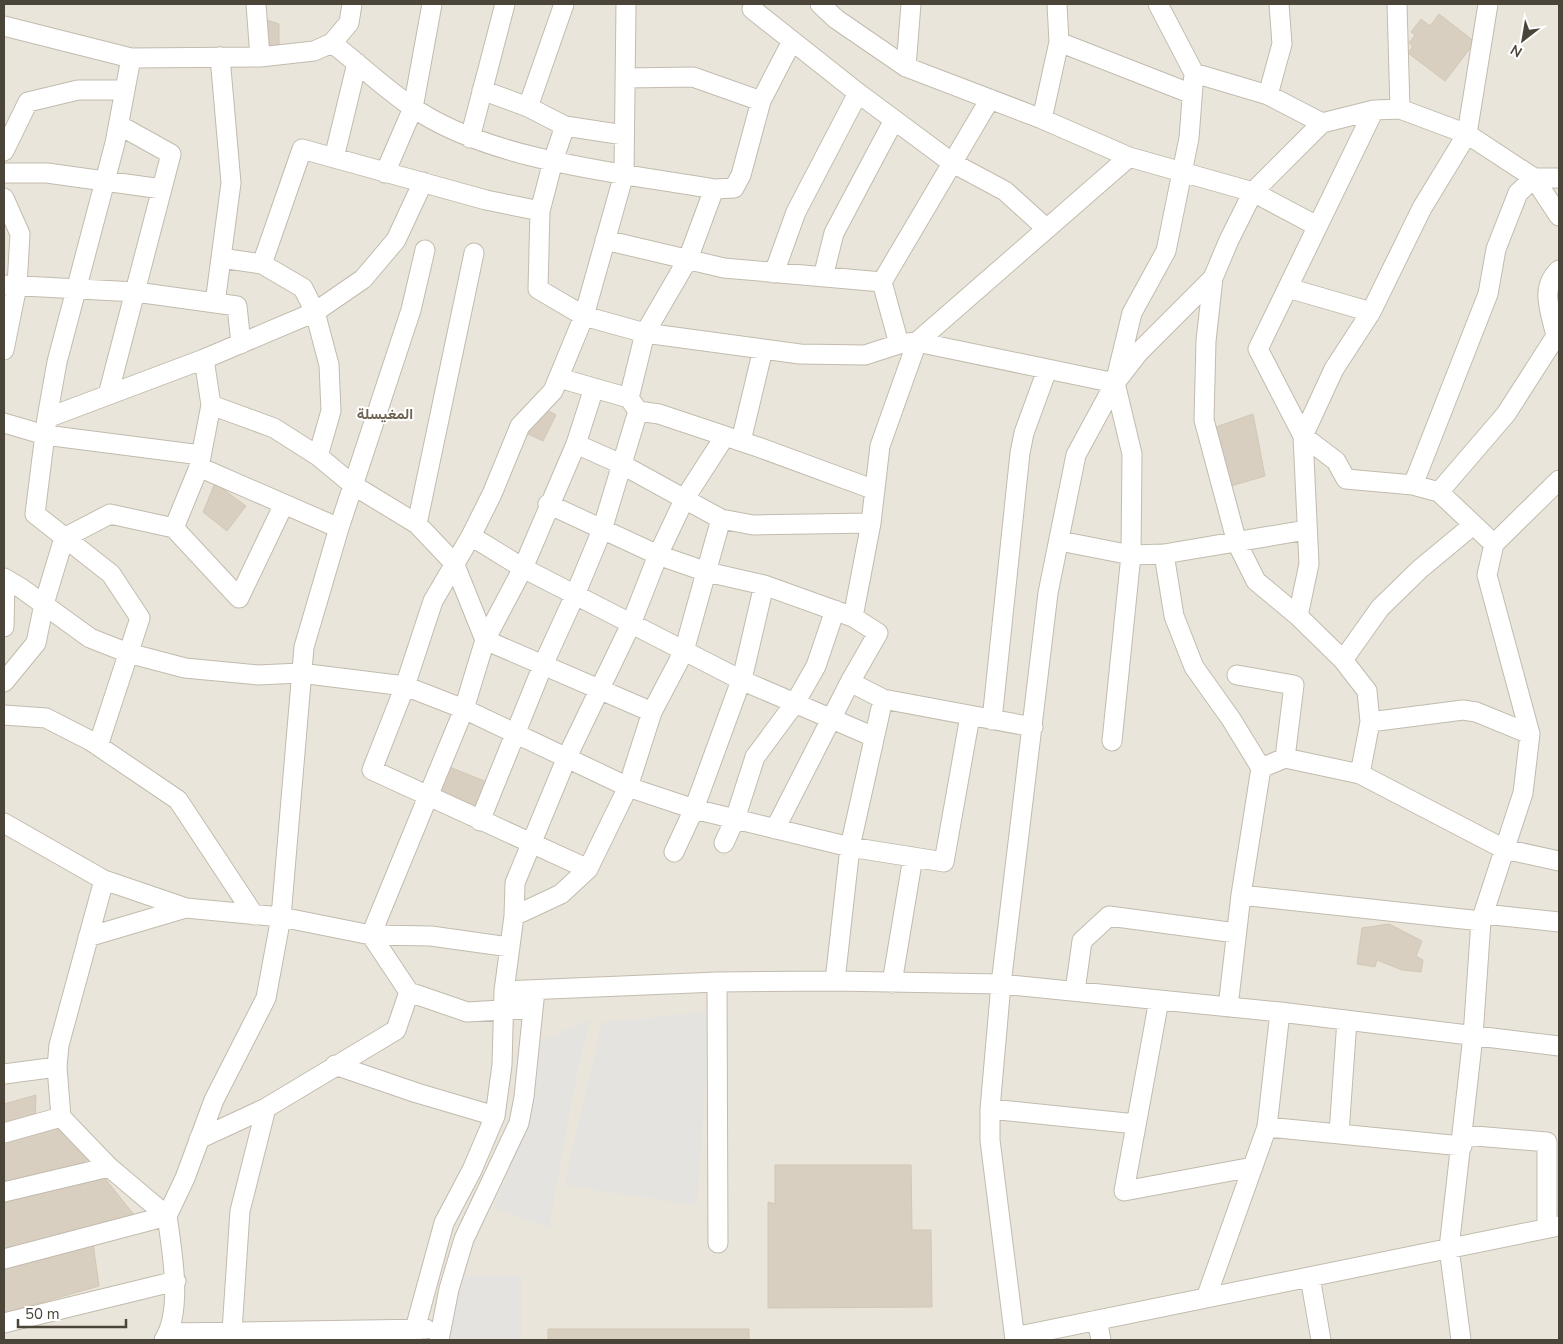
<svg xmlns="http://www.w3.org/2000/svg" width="1563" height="1344" font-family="'Nunito Sans',Vazirmatn,sans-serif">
<rect width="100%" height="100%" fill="#f6f3ec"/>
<path fill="#eae5da" d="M4,4h1555v1336h-1555z"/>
<path fill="#e5e3e0" d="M717,1011l-12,78 -8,117 -133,-21 38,-163z
M591,1019l-12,43 -30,166 -56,-20 35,-84 10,-82z
M464,1275l58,1 -1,64h-75z"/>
<path fill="#d8cfc1" stroke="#d3c7b4" d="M1439,14l36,28 -30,39 -37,-28 5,-7 -4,-3 6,-8 -4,-3 10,-13 9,7z
M261,18l18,6v23l-14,2z
M543,408l13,7 -13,26 -19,-9z
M1253,414l12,62 -34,10 -18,-58z
M215,483l31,23 -19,25 -24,-19z
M447,766l40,16 -10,29 -41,-17z
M1389,924l33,17 -6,15 7,4 -2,12 -19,-2 -25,-10 -2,7 -18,-3 5,-36z
M36,1095l-1,26 -31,6v-23z
M63,1125l36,38 -95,25v-49z
M775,1165h136l1,65h19l1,77 -164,1v-106l7,2z
M103,1176l32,40 -131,35v-48z
M93,1243l6,43 -95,27v-45z
M548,1329h201v11h-201z"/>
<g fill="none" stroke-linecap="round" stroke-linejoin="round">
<g stroke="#c2bbae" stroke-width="21">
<path id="minor" d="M256,4l4,53
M820,4l16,15 70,48 136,52 87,38 124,35 64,34
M1397,4l3,105
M752,9l106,84 93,69 54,29 42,38
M4,26l127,32 129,-1 54,-6 18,-8 17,-20 3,-19
M1059,42l133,52
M332,43c27,21 52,45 80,64 78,54 209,66 302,82l20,-1 7,-13 20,-74 31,-60
M906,67l5,-63
M1194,73l74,22 54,28
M626,78l67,-1 68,24
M482,90l46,17 37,19 59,9
M1268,95l14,-51 -3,-40
M528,107l36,-103
M1374,110l-116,239 45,87 33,25 10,18 67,6 26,7 55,52
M1042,119l17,-77 -2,-38
M565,126l-12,35 -13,50 -2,78 46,27 61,17 155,21 65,1 34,-11 18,-2 198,41
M470,138l35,-134
M4,151l24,-49 50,-12h47
M334,158l23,-95
M4,173h43l115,16
M385,173l28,-65 19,-104
M4,198l16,36 -3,52 -13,64
M605,240l119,28 158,14
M221,258l41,6 41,24 12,24 14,53 2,46 -13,45
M262,264l40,-115 184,51 54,11
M774,273l22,-61 62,-119
M823,277l11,-44 60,-113
M4,285l132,7 101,14 4,38
M1288,288l83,24
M215,303l16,-120 -11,-126
M899,344l-17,-62 108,-183
M204,359l7,46 -12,62 -25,61 65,70 45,-94
M559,378l70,20 9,13 21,3 99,33 117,43
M108,395l63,-241 -52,-29
M629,398l16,-65 43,-74 26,-70
M211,405l63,23 44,28 35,29 64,39 37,39 31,77 167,72
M47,418l157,-59 111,-47 48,-33 33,-39 27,-58
M4,423l41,12 156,20
M741,441l22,-92
M576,444l45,20 100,55 32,6 118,-2
M199,467l140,61
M1413,485l75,-191 8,-45 22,-56 16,-15h25
M1439,492l67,-78 50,-78c-5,-24 -17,-47 3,-66
M548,504l110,51 49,17 57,13 89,32 25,16 -28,49 -75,147
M417,524l57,-271
M471,536l52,32 218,112 133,57
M1060,541l71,14 33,-1 142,-24
M1164,554l10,62 20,51 37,52 30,49
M4,578l17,10 69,50 38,15 57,15 73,7 42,-2 105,13 59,23 164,78 66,22 156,38 94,15 26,-146
M1298,616l11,-52 -6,-128 31,-67 37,-57 51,-104 45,-74 21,-130
M853,617l18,-94 9,-77 37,-104 212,-185
M4,627l1,-48
M1343,660l37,-52 40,-39 53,-44
M1237,675l57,10 -9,73
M4,682l32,-39 8,-39 20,-66 46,-24 64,14
M850,682l33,17 150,28
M4,715l42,3 45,23 87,59 76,115
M992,720l28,-267 4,-20 23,-63
M1370,722l93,-12 13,2 54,22
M1112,741l19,-186 1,-101 -17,-71 17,-70 34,-62 23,-113 5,-65 -36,-69
M98,746l42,-128 -29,-44 -76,-60 12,-96 10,-56 58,-219 16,-85
M1360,774l10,-52 -3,-31 -24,-31 -45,-44 -42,-35 -19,-38 -33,-123 2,-79 7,-63 16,-38 24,-48 69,-69 52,-13 26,-1 67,25 67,44 25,38
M480,821l63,-156 32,-70 27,-65 36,-119
M4,823l100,57 82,28
M724,843l11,-24 20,-62 40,-54 21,-37 19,-56
M674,852l20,-43 49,-134 21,-90
M588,869l-216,-99 33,-84 28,-85 38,-65 21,-42 28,-68 33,-35 31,-75 40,-142 2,-170
M1241,895l240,26
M1484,914l75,8
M514,916l47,-22 27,-25 40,-82 24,-75 32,-61 37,-132
M88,937l98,-29 95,9 90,18 60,1 79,11
M835,981l15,-134 33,-148
M717,982l1,261
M892,983l21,-126
M504,991l213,-9 118,-1 166,3 279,28 279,34
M1075,991l7,-50 27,-25 127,17
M409,992l58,20 66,-4
M1159,1000l-35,191 129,-24
M1228,1007l13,-112 20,-127 24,-10 75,16 144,75 55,12
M335,1065l82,28 78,23
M57,1067l2,-22 45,-165
M4,1074l53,-7 4,50 48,50 58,49c5,35 16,94 -3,124
M990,1109l146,15
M1267,1127l195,19
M4,1133l57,-16
M1339,1133l8,-113
M1463,1135l84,7v86
M199,1139l67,-31 130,-78 13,-38 -38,-57 93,-226 21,-69 38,-72 53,-124 18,-56
M4,1192l105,-25
M4,1259l163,-43 18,-38 29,-78 52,-102 15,-81 23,-270 35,-119 72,-218 14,-60
M1310,1277l11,63
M1206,1298l61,-171 13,-115
M1097,1320l4,20
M4,1323l172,-42
M232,1331l8,-120 26,-103
M168,1333l258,-4
M1015,1337l544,-111
M412,1340l32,-117 28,-53 23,-54 7,-51 2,-74 10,-75 1,-33 52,-126 64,-133 27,-69 27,-57 40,-62
M439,1340l10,-51 15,-50 55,-116 5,-26 11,-107
M1015,1340l-25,-200v-31l11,-125 47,-391 28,-138 39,-72 24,-31 74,-74
M1461,1340l-12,-92 24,-212 8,-115 42,-128 7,-59 -43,-159 7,-31 65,-64"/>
</g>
<use href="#minor" stroke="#fff" stroke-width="19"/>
</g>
<g text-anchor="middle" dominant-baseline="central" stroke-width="4" stroke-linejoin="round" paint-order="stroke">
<g font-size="15" font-weight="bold" fill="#6e6250" stroke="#fff">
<text x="385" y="414">المغيسلة</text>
</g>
</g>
<rect width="1563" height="1344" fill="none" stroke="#4b4439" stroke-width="10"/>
<g transform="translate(1523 40) rotate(211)" stroke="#ffffff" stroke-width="4" paint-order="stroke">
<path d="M0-4L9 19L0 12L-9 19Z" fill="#4b4439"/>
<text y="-8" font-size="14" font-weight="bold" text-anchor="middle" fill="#4b4439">N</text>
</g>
<path d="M18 1319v8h108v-8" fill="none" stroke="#4b4439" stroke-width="2.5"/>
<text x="25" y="1319" font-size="15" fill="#4b4439" stroke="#ffffff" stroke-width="4" paint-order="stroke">50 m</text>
</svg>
